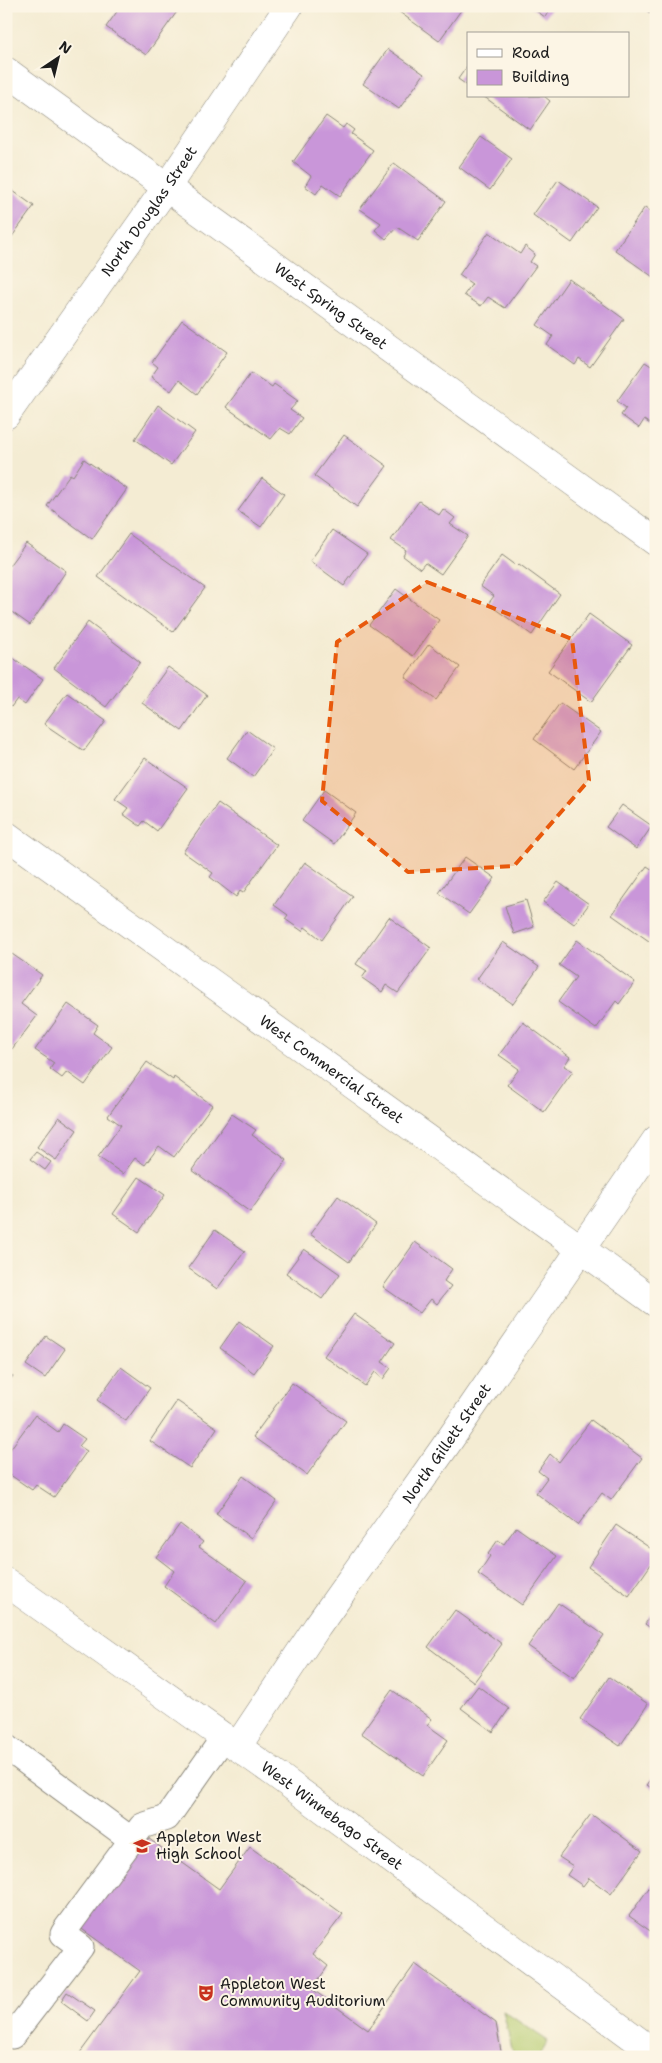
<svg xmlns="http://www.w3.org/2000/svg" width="662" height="2063" font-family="'Shantell Sans',sans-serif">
<rect width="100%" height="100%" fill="#fcf5e5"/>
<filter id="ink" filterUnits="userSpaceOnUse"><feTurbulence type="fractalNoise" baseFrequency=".02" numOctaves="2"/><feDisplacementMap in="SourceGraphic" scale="10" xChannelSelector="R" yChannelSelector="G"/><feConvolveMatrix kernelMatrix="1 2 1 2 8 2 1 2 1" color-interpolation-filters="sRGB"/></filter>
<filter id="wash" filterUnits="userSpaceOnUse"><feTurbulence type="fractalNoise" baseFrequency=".0096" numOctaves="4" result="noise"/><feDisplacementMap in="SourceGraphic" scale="20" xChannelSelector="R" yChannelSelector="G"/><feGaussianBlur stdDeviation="1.12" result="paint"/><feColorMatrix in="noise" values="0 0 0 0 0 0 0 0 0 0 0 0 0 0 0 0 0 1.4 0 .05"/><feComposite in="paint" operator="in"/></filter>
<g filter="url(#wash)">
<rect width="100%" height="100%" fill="#f4ecd3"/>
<path fill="#b6cc71" stroke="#697446" d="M503,2011l45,30 -10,16h-24z"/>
<g id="blocks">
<path fill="#c996d9" d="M121,6h60l-35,49 -40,-28z
M402,6h62l-25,35 -41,-30z
M529,6h24l-8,11z
M640,6h16v11z
M388,49l36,25 -25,35 -36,-25z
M468,65v21l-10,-7z
M483,96h61l6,5 -20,29z
M326,116l17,12 3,-4 8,6 -3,4 22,16 -33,46 -17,-12 -7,10 -11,-8 6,-10 -18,-14z
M481,137l31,22 -22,31 -31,-23z
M394,163l52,38 -28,40 -21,-14 -11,12 -11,-9 6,-7 -21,-14z
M558,180l39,27 -25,36 -39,-28z
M6,186l28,20 -28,39z
M645,207l11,8v64l-41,-29z
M489,232l31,22 5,-8 10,8 -5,8 6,4 -31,42 -17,-11 -7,9 -17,-11 8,-11 -13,-9z
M569,279l55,40 -34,48 -11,-8 -4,6 -28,-20 6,-9 -16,-11z
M182,320l45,32 -30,42 -18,-14 -8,11 -20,-14 7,-10 -6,-5z
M645,362l11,7v59l-12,-8 -5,8 -18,-13 5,-7 -9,-7z
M251,373l21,14 2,-3 24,17 -8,9 12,8 -12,16 -10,-6 -9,11 -45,-32z
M158,405l37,27 -24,33 -36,-26z
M344,435l43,31 -30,41 -43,-31z
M84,459l43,30 -35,50 -45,-33 23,-32 3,2z
M262,478l22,16 -23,33 -23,-16z
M419,501l20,14 4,-6 12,9 -5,6 18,12 -27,38 -16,-11 -5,6 -17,-13 3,-6 -15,-10z
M332,530l35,24 -23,32 -34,-25z
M129,534l76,54 -32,44 -75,-55z
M26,543l40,28 -36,54 -24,-17v-43l2,2z
M502,555l15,11 2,-2 41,30 -28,41 -44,-31 6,-8 -14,-10z
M396,589l43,31 -26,36 -44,-31z
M589,614l43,31 -41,57 -43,-31z
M88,622l52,40 -34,45 -52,-39z
M429,644l31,23 -24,33 -31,-23z
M6,653l37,26 -18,26 -8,-6 -6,8 -5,-4z
M168,667l39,28 -25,36 -40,-28z
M67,693l39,28 -22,30 -40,-27z
M560,703l41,29 -27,37 -40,-30z
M247,730l26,19 -20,28 -26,-19z
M145,758l43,30 -31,43 -13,-10 -4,5 -17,-12 5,-6 -13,-9z
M324,790l32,23 -22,31 -32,-23z
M218,803l59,42 -34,48 -3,-2 -4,6 -26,-20 3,-4 -30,-21z
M622,805l30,21 -16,23 -30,-22z
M465,857l30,21 -26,36 -30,-21z
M305,862l48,34 -31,44 -17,-13 -3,4 -17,-12 3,-4 -14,-10z
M647,866l9,6v74l-44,-31z
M558,882l31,22 -15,20 -31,-22z
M526,900l8,27 -20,7 -9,-28z
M389,917l42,31 -33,45 -12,-8 -4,7 -20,-14 5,-7 -11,-7z
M577,940l58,42 -16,22 -3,-3 -20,28 -38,-27 18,-25 -17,-12z
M503,942l36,25 -26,37 -36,-25z
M12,954l30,21 -21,29 16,12 -25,33 -6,-4v-89l3,2z
M68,1004l30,21 -5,8 19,14 -27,38 -18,-13 -5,6 -12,-9 4,-6 -19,-13z
M523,1022l47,35 -6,9 9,5 -29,41 -37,-27 12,-16 -20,-14z
M147,1062l26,18 1,-3 38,28 -38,52 -15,-11 -14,19 -10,-7 -12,16 -25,-17 23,-32 -13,-9z
M232,1114l24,16 -4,5 35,25 -37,52 -58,-42z
M59,1117l18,13 -21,30 -19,-13z
M36,1152l15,10 -6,8 -15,-11z
M139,1177l26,18 -26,37 -26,-18z
M338,1196l38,28 -27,38 -39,-28z
M215,1230l30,21 -28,38 -29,-21z
M415,1242l37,27 -8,12 7,5 -14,18 -6,-5 -11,14 -37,-26z
M304,1249l36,25 -18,25 -36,-26z
M354,1314l41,29 -13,19 9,6 -8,11 -8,-7 -10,14 -41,-30z
M239,1321l35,25 -20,27 -34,-25z
M46,1336l19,13 -20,29 -19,-13z
M121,1367l29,21 -24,33 -29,-21z
M6,1372l7,4 -7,9z
M292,1383l54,38 -39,54 -54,-38z
M177,1401l40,27 -27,40 -40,-27z
M35,1415l23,17 5,-8 22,15 -6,7 8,5 -33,46 -18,-12 -4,5 -26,-18v-17z
M591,1420l51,38 -31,42 -9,-7 -24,32 -42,-32 11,-15 -9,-7 12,-17 9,8z
M243,1476l34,25 -26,37 -35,-24z
M180,1524l23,18 -4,5 48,34 -31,43 -52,-38 10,-15 -18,-14z
M616,1525l40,27v5l-27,39 -41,-29z
M516,1527l41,29 -35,49 -44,-31 12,-18 -2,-2 10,-14 6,4z
M558,1603l46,32 -30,43 -46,-32z
M656,1608v24l-11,-8z
M455,1610l47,34 -28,38 -46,-35z
M609,1677l39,27 -28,42 -40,-27z
M478,1686l31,23 -16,23 -32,-24z
M392,1690l40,29 -5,6 21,15 -25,36 -62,-43z
M656,1773v18l-9,-6z
M591,1814l51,37 -31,43 -22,-16 -6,8 -16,-11 6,-9 -14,-9z
M145,1836l74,53 31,-42 93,67 -30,40 15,12 -16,23 56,41 47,-66 81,59 6,34h-425l63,-86 -61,-44z
M656,1878v57l-27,-19z
M67,1992l28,19 -7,10 -27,-20z"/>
</g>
</g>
<g filter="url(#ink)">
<use href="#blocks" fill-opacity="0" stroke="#888478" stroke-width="1"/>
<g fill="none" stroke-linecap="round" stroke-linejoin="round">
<g stroke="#888478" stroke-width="27">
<path id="lane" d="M6,1747l126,93
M6,2032l6,4 69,-89 -18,-13 3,-5 76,-103 25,-8 57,-81"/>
</g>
<g stroke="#888478" stroke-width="29">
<g id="street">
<path id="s1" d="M6,71l650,471"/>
<path id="s2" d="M6,415l160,-227 123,-182"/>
<path id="s3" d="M6,835l650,468"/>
<path id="s4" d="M6,1582l271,193 379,279"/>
<path id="s5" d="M237,1747l80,-120 127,-179 212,-308"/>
</g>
</g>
<use href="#lane" stroke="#fff" stroke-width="25"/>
<use href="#street" stroke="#fff" stroke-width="28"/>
</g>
</g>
<path fill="#e8590c" fill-opacity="0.2" stroke="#e8590c" stroke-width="4" stroke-dasharray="10 6" stroke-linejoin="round" d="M427,582l145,57 17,141 -75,86 -106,6 -86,-71 15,-159z"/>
<defs>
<g id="school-bare" transform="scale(1.35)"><path d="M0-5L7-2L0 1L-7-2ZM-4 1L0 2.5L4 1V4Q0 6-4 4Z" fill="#c8321e" stroke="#fcf5e5" stroke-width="2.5" paint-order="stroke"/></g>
<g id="theatre-bare" transform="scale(1.35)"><path d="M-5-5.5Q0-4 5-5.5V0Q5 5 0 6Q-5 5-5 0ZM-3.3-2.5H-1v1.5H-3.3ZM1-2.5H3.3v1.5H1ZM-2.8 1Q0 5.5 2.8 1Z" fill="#c8321e" stroke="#fcf5e5" stroke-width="2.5" paint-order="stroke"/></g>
</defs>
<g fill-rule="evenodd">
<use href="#school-bare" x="142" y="1846"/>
<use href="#theatre-bare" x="206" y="1993"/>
</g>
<g text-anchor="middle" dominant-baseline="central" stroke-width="4" stroke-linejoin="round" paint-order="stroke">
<g font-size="15" fill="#1c1c1c" stroke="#fcf5e5">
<text stroke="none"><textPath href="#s2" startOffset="249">North Douglas Street</textPath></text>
<text stroke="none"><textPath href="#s1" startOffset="401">West Spring Street</textPath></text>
<text stroke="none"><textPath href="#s3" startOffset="401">West Commercial Street</textPath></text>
<text stroke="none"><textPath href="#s5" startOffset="369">North Gillett Street</textPath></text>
<text stroke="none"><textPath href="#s4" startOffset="401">West Winnebago Street</textPath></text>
</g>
<g font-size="15" fill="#1c1c1c" stroke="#fcf5e5" text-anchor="start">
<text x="156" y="1837">Appleton West<tspan x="156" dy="17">High School</tspan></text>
<text x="220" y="1984">Appleton West<tspan x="220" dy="17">Community Auditorium</tspan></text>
</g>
</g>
<rect width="662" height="2063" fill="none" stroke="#fcf5e5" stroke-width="25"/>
<rect x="467" y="32" width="162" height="65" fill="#fcf5e5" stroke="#a29e95"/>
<rect x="477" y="49" width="25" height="8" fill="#ffffff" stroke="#a29e95"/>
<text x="512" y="58" font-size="15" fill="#1c1c1c">Road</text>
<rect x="477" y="70" width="25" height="15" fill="#c996d9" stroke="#a29e95"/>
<text x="512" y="82" font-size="15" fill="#1c1c1c">Building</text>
<g transform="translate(58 58) rotate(35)" stroke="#fcf5e5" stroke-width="4" paint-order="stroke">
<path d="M0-4L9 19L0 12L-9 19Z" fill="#1c1c1c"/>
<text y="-8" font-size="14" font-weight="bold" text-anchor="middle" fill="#1c1c1c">N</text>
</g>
</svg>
